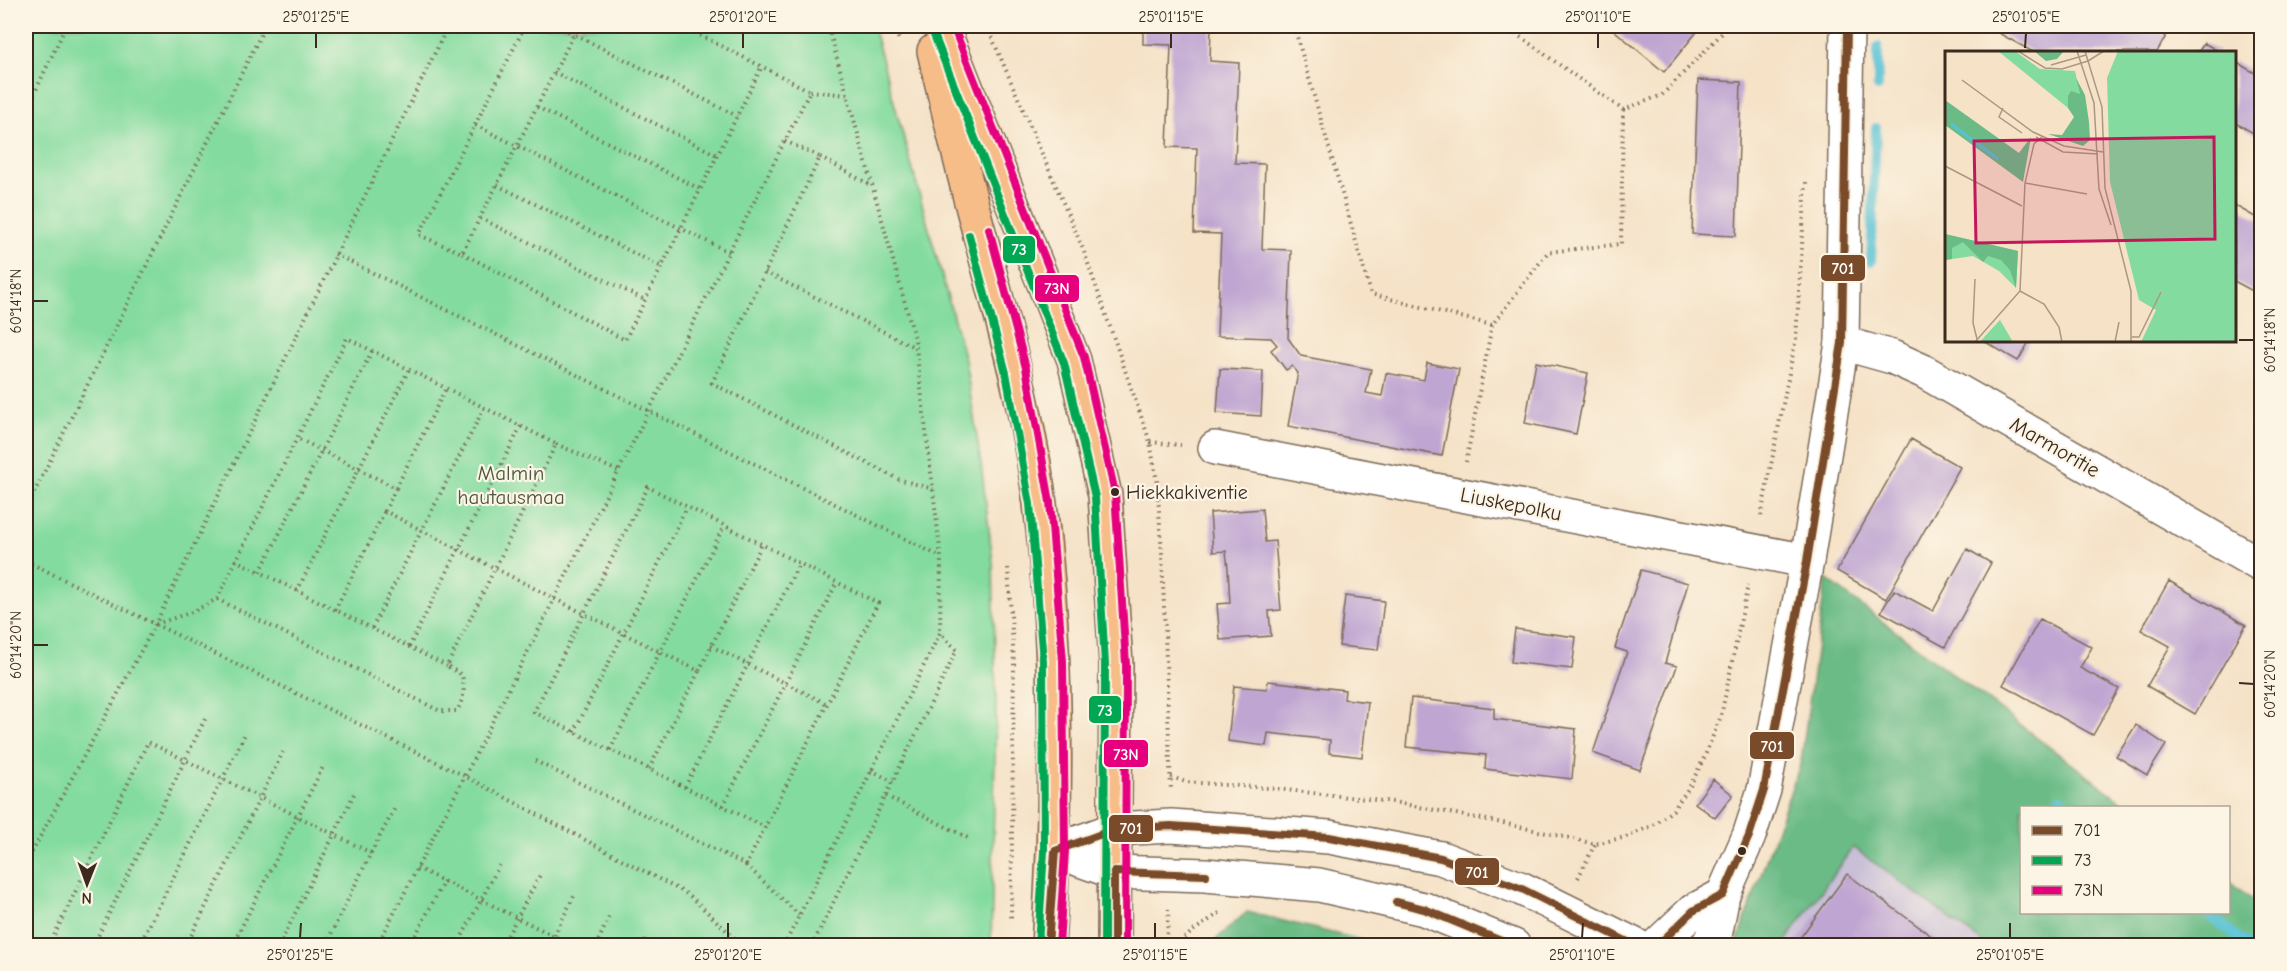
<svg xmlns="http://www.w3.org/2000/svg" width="2287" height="971" font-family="'Comic Neue',sans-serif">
<rect width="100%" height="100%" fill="#fcf5e5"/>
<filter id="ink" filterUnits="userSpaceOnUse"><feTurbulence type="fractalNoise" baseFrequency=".0167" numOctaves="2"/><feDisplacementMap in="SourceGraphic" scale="12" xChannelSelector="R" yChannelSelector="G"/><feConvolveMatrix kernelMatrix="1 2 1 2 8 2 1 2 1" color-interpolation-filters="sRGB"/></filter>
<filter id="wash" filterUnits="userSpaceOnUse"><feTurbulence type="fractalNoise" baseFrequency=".008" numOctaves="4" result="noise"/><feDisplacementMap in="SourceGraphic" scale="24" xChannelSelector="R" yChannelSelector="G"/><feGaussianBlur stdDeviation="1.35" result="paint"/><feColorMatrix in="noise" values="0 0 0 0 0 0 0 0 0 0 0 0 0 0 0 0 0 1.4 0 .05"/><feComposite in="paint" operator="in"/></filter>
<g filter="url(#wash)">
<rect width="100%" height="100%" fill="#f5e2c7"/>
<path fill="#c9bfd7" d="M1853,847l133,98 -203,1z"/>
<path fill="#83db9f" stroke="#5f825e" stroke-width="1.5" d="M26,26h847l92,334 16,104 12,99 3,141 -5,241h-965z"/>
<path fill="#6abb86" stroke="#527252" stroke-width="1.5" d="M1826,579l303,228 -107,1v104h206l1,-30 32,25v38h-275l-133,-98 -70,98h-47l65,-183z
M1247,912l134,33h-171z"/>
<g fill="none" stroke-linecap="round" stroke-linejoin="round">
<path stroke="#58c2d4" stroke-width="10" d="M1878,47v40
M1871,261l5,-133
M2060,798l11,10
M2206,912l42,34"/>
</g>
<g id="blocks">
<path fill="#bfa6d2" d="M1143,26h68l-1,35 29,2 -4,100 30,1 -3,85 29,1 -3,88 13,18 70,13 -5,24 16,3 4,-23 38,7 3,-17 32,6 -17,87 -154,-30 10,-53 -6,-7 -6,4 -15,-20 6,-5 -6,-7 -54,-2 4,-102 -27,-1 3,-85 -30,-1 4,-102 -28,-1z
M1609,26h78l9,7 -32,39z
M1986,26h162l18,10 -9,16h-124z
M2204,43l16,9h-22z
M2234,61l28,16v61l-28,-16z
M1698,80l43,2 -5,154 -44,-2z
M2234,205l28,16v75l-28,-15z
M1982,340h48l-12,21z
M1536,362l52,11 -12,61 -51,-11z
M1220,369l43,2 -2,45 -44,-3z
M1911,439l49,28 -74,132 -49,-28z
M1262,509l3,33 10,-1 6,69 -12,1 2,25 -51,4 -3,-36 13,-1 -2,-34 -2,-18 -13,1 -3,-39z
M1967,549l24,14 -46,84 -64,-35 13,-22 39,21z
M1641,570l47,13 -23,80 12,3 -37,104 -47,-17 34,-101 -12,-4z
M2169,581l77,44 -51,89 -48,-28 23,-40 -29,-16z
M1345,596l39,5 -6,49 -39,-4z
M2040,619l52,28 -12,21 39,21 -26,46 -90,-50z
M1515,629l61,8 -4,32 -61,-7z
M1268,681l77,9 -1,9 24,3 -6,55 -33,-4 1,-13 -62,-7 -2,13 -38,-5 6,-55 33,3z
M1411,698l83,10v11l82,10 -4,50 -87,-10 1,-14 -80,-8z
M2136,725l30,20 -19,30 -31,-19z
M1713,779l20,16 -18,23 -20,-15z
M1847,874l98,72h-151z"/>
</g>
</g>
<g filter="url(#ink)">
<use href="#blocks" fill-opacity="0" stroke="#7c6a59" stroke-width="1.5"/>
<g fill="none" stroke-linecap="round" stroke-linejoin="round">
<g stroke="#7c6a59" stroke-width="36">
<path id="minor" d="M1842,343l50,14 31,14 339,195
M1215,448l592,113"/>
</g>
<g stroke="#7c6a59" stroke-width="36">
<path id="tertiary" d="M1055,851l60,-22 56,-3 158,11 112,21 81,31 115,57
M1055,851l59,21 91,3 114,10 105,24 90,37
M1656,946l37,-35 30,-16
M1707,946l9,-15 7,-36 26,-59 15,-46 43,-229 35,-218 5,-317"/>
</g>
<g stroke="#7c6a59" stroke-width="36">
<path id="primary" d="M942,26l132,334 31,135 11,169 -2,282
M934,51c14,59 28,118 44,177 24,91 50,182 62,276 18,146 18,295 8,442"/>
</g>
<path stroke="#7c6a59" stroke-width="4" stroke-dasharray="1.5 4.5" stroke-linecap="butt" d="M557,26l17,8
M894,26l6,17
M987,26l96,223 67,193 7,40 5,72 9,237
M1294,26l77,268 121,31 56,-73 73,-8 2,-134 -118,-84
M554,72l163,83
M810,91l38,4
M537,107l163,82
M1623,110l39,-15 67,-69
M26,111l40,-85
M475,125l50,-99
M785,141l35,16 -108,226 186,96 35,10
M820,157l52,29
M497,185l165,82
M480,218l165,82
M729,252c-85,-41 -169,-85 -254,-127l-56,110 43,18 112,-219 163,82
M462,253l163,87 137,-274
M335,254l606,303
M765,272l151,76
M372,351l-112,221 187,94
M1150,442l31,3
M556,444l62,27
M1466,462l26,-137
M396,488l50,-100
M26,509l239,-483
M1761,516l35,-178 10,-156
M235,560l25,12
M26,561l439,215 224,119 54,51
M1008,568l6,95 -3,258
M297,591l112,-222
M217,599l223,112h17c7,-13 8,-22 5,-36l-15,-9 109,-222 -209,-106 -50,100 99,50 -11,23c104,55 209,108 314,160l63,-127
M335,610l50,-99
M156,624l36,-12 25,-13 80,-161
M372,628l112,-220
M711,646l116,58
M409,647l112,-221
M574,732l113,-225
M610,750l114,-224
M535,761l211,104 132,-262 -230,-116 -114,225 231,115
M649,769l50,-98
M871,770l22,12
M1171,777l15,5 82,6 125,14 110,21 92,21 31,-7 26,-11 21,-16 17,-24 14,-28 17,-42 27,-131
M685,787l114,-223
M886,796l82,42
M723,806l114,-224
M371,853l24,-45
M26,863l129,-238 293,-599
M746,865l53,50
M417,868l157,78
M1578,878l17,-34
M49,946l99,-204 37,18 20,-41
M93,946l92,-186 186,93 -46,93
M139,946l107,-214
M186,946l97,-194
M232,946l91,-179
M279,946l77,-156
M377,946l88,-170 345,-685 -128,-65
M410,946l34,-65
M457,946l44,-84
M502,946l38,-71
M549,946l25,-50
M596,946l14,-31
M643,946l4,-9
M784,946l156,-313 1,-76 -26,-218 -87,-313
M812,946l145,-296 -17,-17
M1166,946l3,-37
M1175,946l18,-15 28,-19"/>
<use href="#minor" stroke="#fff" stroke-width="33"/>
<use href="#tertiary" stroke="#fff" stroke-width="33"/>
<use href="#primary" stroke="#f7bd88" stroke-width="33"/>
<g stroke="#fcf5e5" stroke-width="12">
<path id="bus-1" d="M1396,902l28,7 89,37
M1048,946l7,-95 60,-22 56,-3 158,11 112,21 81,31 114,57
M1114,946v-74l92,3
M1657,946l36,-35 30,-16 26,-59 15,-46 43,-229 35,-218 5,-317"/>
</g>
<g stroke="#fcf5e5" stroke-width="12">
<path id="bus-2" d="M932,30l132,333 31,134 10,167 -1,282
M969,235l37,138 24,131 13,157 1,190 -6,94"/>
</g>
<g stroke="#fcf5e5" stroke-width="12">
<path id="bus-3" d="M953,26l131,331 31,136 11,171 -1,282
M989,229l37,139 24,134 13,159 2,190 -6,95"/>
</g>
<use href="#bus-1" stroke="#7a4b2a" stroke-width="8"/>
<use href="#bus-2" stroke="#00a651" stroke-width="8"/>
<use href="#bus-3" stroke="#e5007d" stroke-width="8"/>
</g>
</g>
<path fill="none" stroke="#3b2a1e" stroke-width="2" d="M316,48v-15M743,48v-15M1171,48v-15M1598,48v-15M2025,48l1,-15M33,301h15M2239,340h15M33,645h15M2239,683l15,1M300,938l1,-15M728,938v-15M1155,938v-15M1582,938l1,-15M2010,938v-15"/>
<g fill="#3b2a1e" stroke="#fcf5e5" stroke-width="2">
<circle cx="1115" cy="492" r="5"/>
<circle cx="1742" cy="851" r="5"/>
</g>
<g text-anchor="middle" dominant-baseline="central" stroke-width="4.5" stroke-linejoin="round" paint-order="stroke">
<g font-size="20" fill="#3b2a1e" stroke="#fcf5e5" text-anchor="start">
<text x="1126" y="492">Hiekkakiventie</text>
</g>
<g font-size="21" fill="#3b2a1e" stroke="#fcf5e5">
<text transform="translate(2055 447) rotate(30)">Marmoritie</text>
<text transform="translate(1511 504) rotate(11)">Liuskepolku</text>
</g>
<g font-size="21" fill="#4d563e" stroke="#fcf5e5">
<text x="511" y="473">Malmin<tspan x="511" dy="24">hautausmaa</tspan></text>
</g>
</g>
<g transform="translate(1945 51)">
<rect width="291" height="291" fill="#f5e2c7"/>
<path d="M53,0h17l25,18 35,2 5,23 -12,2v12zM173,0h118v291h-95l15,-32 -17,-10 -29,-118 -3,-104zM0,183l73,17 -2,37 -17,-17 -26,-15 -28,4zM55,269l13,22h-33l6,-7z" fill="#83db9f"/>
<path d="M89,0h30l-7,8 -11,2zM131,27l9,17 4,27 1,18 -7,6 -35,-12 14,1 12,-18 -6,-9v-12l3,-5 9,3zM0,49l74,53 12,-16 -8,45 -78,-57zM0,183l73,17 -2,37 -6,-18 -9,-10 -13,-4 -5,6 -20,-20 -11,6v11l-7,1z" fill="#6abb86"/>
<path fill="none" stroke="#58c2d4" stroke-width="3" d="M6,73l47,35"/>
<path fill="none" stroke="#ab9883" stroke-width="1.5" d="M73,0l27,17 17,1 26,-8M132,0l17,52 5,86 12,36M140,0l17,56 3,81 26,103v51M143,10l16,-10M106,14l35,-10M17,29l71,52 31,14 39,6M58,57l-4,9 23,16M91,86l27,15 35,2M0,115l77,40M80,132l62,11M30,228l-2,44 4,16M75,240l24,13 15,23 3,15M187,286h7l22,-45M30,291l45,-51 5,-108 9,-39 9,-8M170,291l4,-20"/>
<path fill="#c2185b" fill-opacity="0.15" stroke="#c2185b" stroke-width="3" d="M269,86l1,102 -239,4 -2,-102z"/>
<rect width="291" height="291" fill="none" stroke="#3b2a1e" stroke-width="3"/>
</g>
<g stroke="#fcf5e5" stroke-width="2">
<rect x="1002" y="235" width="34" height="29" rx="6" fill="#00a651"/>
<rect x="1820" y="254" width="46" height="28" rx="6" fill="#7a4b2a"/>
<rect x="1034" y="274" width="46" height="29" rx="6" fill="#e5007d"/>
<rect x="1088" y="695" width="34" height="29" rx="6" fill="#00a651"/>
<rect x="1749" y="731" width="46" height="29" rx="6" fill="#7a4b2a"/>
<rect x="1103" y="739" width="46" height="29" rx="6" fill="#e5007d"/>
<rect x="1108" y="814" width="46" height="29" rx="6" fill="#7a4b2a"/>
<rect x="1454" y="857" width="46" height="29" rx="6" fill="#7a4b2a"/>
</g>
<g font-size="16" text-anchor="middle" font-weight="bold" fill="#fff">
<text x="1019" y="255">73</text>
<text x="1843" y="274">701</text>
<text x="1057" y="294">73N</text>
<text x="1105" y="716">73</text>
<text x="1772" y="752">701</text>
<text x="1126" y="760">73N</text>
<text x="1131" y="834">701</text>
<text x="1477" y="878">701</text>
</g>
<rect width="2287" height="971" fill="none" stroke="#fcf5e5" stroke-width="66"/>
<rect x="2020" y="806" width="210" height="108" fill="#fcf5e5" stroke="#afa495" stroke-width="1.5"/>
<rect x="2032" y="826" width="30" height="9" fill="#7a4b2a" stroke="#afa495" stroke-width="1.5"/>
<text x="2074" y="836" font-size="18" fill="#3b2a1e">701</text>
<rect x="2032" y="856" width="30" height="9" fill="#00a651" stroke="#afa495" stroke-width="1.5"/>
<text x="2074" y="866" font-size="18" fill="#3b2a1e">73</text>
<rect x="2032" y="886" width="30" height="9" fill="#e5007d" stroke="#afa495" stroke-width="1.5"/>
<text x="2074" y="896" font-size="18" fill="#3b2a1e">73N</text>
<g transform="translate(87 884) rotate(181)" stroke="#fcf5e5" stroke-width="4.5" paint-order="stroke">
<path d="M0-4.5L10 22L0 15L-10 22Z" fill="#3b2a1e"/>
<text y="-9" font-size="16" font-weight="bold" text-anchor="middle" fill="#3b2a1e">N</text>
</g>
<rect x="33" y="33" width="2221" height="905" fill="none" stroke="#3b2a1e" stroke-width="2"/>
<g font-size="15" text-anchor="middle" fill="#3b2a1e">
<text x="316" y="22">25°01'25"E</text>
<text x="743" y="22">25°01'20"E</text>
<text x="1171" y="22">25°01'15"E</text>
<text x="1598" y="22">25°01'10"E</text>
<text x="2026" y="22">25°01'05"E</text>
<text transform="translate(16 301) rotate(-90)" y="5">60°14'18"N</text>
<text transform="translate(2270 340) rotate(-90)" y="5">60°14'18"N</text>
<text transform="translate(16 645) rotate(-90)" y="5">60°14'20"N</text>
<text transform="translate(2270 684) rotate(-90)" y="5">60°14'20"N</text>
<text x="300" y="960">25°01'25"E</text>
<text x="728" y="960">25°01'20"E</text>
<text x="1155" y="960">25°01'15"E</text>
<text x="1582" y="960">25°01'10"E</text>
<text x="2010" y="960">25°01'05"E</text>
</g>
</svg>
